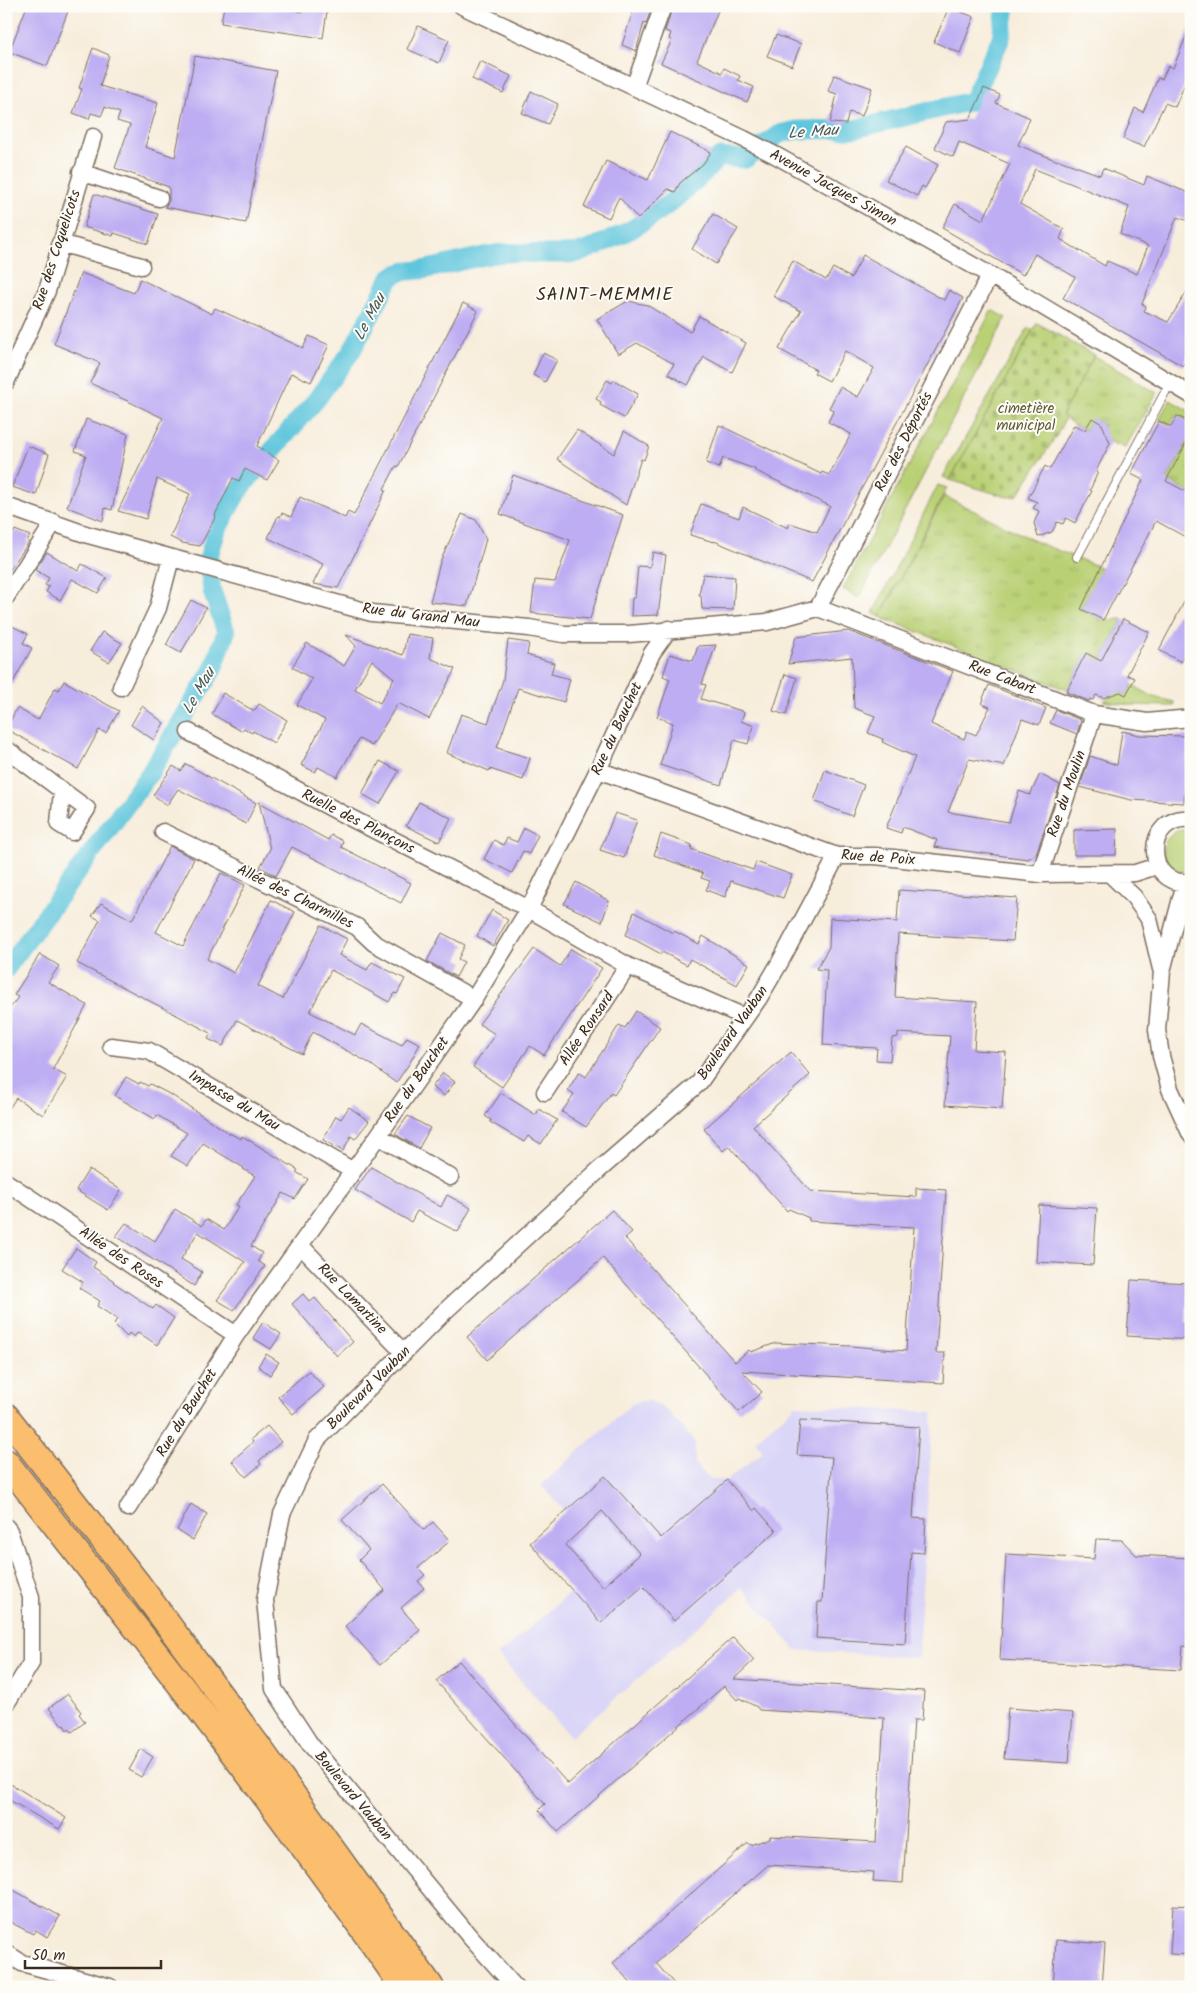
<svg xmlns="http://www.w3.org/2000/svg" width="1197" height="1993" font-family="Kalam,sans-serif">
<defs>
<pattern id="cemetery-stones" width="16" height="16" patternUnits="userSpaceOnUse" patternTransform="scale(1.25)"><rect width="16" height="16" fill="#b9d074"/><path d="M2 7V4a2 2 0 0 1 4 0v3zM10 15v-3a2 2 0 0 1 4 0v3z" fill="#a0b364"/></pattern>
<pattern id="park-tufts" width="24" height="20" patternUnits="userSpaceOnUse" patternTransform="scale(1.25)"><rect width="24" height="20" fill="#b9d074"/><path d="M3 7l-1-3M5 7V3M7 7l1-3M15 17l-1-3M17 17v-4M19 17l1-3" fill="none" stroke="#a0b364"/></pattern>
</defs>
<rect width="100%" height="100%" fill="#fdfcf7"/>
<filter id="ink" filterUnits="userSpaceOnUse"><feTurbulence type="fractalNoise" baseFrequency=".02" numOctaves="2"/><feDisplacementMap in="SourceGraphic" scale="10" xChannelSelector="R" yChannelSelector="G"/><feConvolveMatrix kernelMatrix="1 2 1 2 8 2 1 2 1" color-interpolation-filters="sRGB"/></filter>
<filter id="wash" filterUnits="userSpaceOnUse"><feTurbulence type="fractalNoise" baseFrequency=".0096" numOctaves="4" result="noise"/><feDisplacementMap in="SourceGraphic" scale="20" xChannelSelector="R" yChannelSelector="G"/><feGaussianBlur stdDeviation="1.12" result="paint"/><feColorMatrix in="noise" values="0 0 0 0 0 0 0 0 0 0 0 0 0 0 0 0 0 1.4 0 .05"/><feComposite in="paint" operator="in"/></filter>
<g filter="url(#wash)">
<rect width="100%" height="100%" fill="#f7eddb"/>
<path fill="#dad6f7" d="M641,1401h10l17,10 27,32v20l15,17h17l36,-28 -8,-11 41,-36 137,7 -15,246 -122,-8 -54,-62 -171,149 -73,-82 74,-64 -42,-48 35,-32 -24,-26 91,-81z"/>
<path fill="#b9d074" stroke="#7a7d49" d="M992,310l14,8 -147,280 -16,-9z
M1028,328l5,2 -83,150 -7,-3z
M1170,400l21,12v10l-15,-8 -6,11 -11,-6z
M938,485l9,3 -67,129 -7,-4z
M1132,685l22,12 20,5v4l-44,-1 -26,-4 7,-6 3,-6 12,6z
M1182,829l9,1v42c-31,3 -39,-33 -9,-43z"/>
<path fill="url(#cemetery-stones)" stroke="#7a7d49" d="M1037,323l57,32 -31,60 2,3 -8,17 -40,61 -10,1 -57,-17z"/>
<path fill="url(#park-tufts)" stroke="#7a7d49" d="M1094,356l63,37 -32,55 -20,-8 -3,-10 2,-5 -12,-6 -7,11 -11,-5 -12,-10z
M1191,436v57l-24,-13z
M944,496l95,47 63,25 -21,41 22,11 20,-1 -22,42 -15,-7 -19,36 -187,-73z"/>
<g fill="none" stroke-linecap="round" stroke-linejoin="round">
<path stroke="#60c6dd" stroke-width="19" d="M6,969l144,-196 63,-104 13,-37 -14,-41 -4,-32 9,-29 19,-35 22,-28 58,-67 35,-48 40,-75c15,-9 21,-5 36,-8 26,-5 52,-14 78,-16 24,-1 48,3 72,0 7,-1 15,-5 21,-8 50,-19 85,-51 122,-88l25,2 34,-25 18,-4 57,-1 118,-28 29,-63 5,-32"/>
</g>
<g id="blocks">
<path fill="#beadf3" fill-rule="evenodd" d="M27,6h43l-23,60 -38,-14z
M224,6h46l33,6 1,-5 23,4 -4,27 -102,-15z
M637,6h15l-6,18 -2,-1 -8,28 -14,-6 10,-31z
M673,6h47l-23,55 25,12 2,-5 16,8 -2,4 16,7 -7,15 -86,-39 11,-23 -3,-1 2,-6 -6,-2z
M949,7l25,10 -14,36 -26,-11z
M1191,25v45l-16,37 -10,-4 -21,44 -21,-8 12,-31 8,4 15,-34 4,1 6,-13 5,2z
M418,26l31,14 -10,23 -32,-14z
M776,35l25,9 -9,22 -25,-10z
M93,48l16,7 -9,31 58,17 -13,44 30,10 20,-101 81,15 -30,152 -81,-16 4,-6v-14l-54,-19 15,-43 -13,-4 3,-8 -15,-6 -4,9 -10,-3 -2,6 -16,-6 9,-24 -3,-1z
M480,61l31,15 -8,17 -31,-14z
M834,75l38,13 -10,28 -13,-4 -3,12 -16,-1 7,-29 -9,-3z
M984,88l16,7 -4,8 34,15 -12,27 40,16 1,-1 41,15 3,-7 41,17 3,-9 44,18v28l-14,-5 -35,87 4,2 -2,5 24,11 23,-37v63l-8,18 -120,-68 12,-21 -40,-23 -12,21 -81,-47 13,-24 28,16 27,-56 -51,-22 -6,15 -18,-9 11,-26 24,-3zM1035,169l94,38 -9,27 28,12 -11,28 -30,-13 -2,5 -45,-27 4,-10 -44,-25z
M531,91l27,13 -10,20 -26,-11z
M670,132l41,20 -8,12 -23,19 -5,9 -7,-3 -30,30 -19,-22 -10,21 -25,-11 22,-46 42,19z
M906,147l32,18 -13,23 -3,-2 -5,10 -31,-16z
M94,194l64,20 -10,30 -34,-11 -1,3 -29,-9z
M713,214l25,15 -22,35 -24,-15z
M863,255l81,45 5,-10 14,8 -151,284 -98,-41v1l-24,-7 11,-31 38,14 4,-11 45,21 2,-5 27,9 13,-26 -76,-36 1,-1 -32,-11 -4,10 -13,-5 13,-38 102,49 1,-2 7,3 22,-41 -23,-12 6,-12 -5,-2 11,-21 18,10 16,-29 -29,-17 -16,30 -15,-8 2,-3 -37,-21 22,-38 -28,-15 20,-35 33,19 7,-12 18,10z
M81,273l53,20 6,-14 72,35 3,-6 88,40 6,-12 20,9 -18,37 -20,-9 -34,73 22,14 -12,20 -22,-11 -6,12 -6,-3 -18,37 1,1 -16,30 -18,-3 -12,-6 20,-43 -33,-15 -11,40 -28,-8 45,-93 -73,-35 10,-20 -46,-19z
M628,301l19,4 43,27 9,-16 47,27 -14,29 -28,-15 -16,28 -20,-11 6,-10 -37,-21 -19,11 -21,-35z
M463,303l15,8 -80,156 -2,-1 -12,23 2,1 -11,23 -37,75 -25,-4 10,-20 -55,-26 10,-22 2,1 2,-4 9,4 9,-20 45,21 3,-6 6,3z
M543,353l14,7 -12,22 -12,-7z
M607,380l5,3 2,-3 24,14 -14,24 -24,-13 1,-3 -5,-3z
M1177,416l14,7v11l-25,47 25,13v46l-35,-19 -53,99 -22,-11 62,-129 -12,-6 28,-53 12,6z
M1092,418l10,6 8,19 -14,28 2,1 -8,18 2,1 -17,32 -9,-5 -3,6 -6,-2 -5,10 -14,5 -4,-14 5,-12 -6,-3 4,-6 -9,-4 17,-32 5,3 24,-44 11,5z
M86,419l42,15 -16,76 -7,-2 -2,13 -36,-14 19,-52 -11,-4z
M577,430l37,24 10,-23 25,15 -5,14 -3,-1 -15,46 -69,-46z
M28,446l21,8 -13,41 -24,-8z
M513,475l110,40 -33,104 -59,-6 4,-33 20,2 15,-42 -70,-26z
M462,514l14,6 10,19 -19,67 -37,-4 10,-40z
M15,530l15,6 -3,5 2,1 -23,33v-31z
M47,552l31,19 4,-7 25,14 -9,15 -26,-14 -12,21 -14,-8 3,-5 -4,-2 4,-7 -14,-8z
M653,552l13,3 -8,60 -27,1 1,-18h3l3,-32 12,1z
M703,574l32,3 -2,33 -31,-1 -1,-14h-2z
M1191,589v54l-10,19 -22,-12z
M191,600l15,8 -25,45 -15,-8z
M1123,619l26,13 -22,43 8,3 -9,17 -6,-3 -17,6 -7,-3 -3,5 -3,-1 -1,2 -23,-9 20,-39 15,8z
M6,623l22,11 -5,9 9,5 -26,47z
M848,631l105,40 -22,53 33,15 3,-8 9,4 14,-28 -8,-3 2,-5 -1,-1 6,-13 57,23 -7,17 -17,-6 -18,47 -35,-7 -21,53 61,10 10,-31 11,4 10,-21 20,11 -24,69 -8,5 -94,-12 3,-7 -34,-13 -2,6 -15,-5 29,-71 -33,-15 1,-3 -15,-6 7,-17 -21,-8 -2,-51 -64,7 8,-27z
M102,632l20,11 -13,19 -19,-11z
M407,634l26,4 -3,20 25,11 -26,50 -31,-16 -26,43 -13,-7 -22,38 -19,-10 -3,5 -14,-7 24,-45 -28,-15 15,-26 -20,-12 15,-24 37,23 12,-20 -10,-11 57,20zM372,660l22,18 -14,25 -25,-14z
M508,640l21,3 -2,12 27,8 -3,11 19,5 -6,23 -46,-14 -21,60 33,10 -7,22 -33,-11 -1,2 -42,-18 14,-39 27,9 15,-43z
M716,645l-14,39 4,1 -5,14 41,12 2,2 -3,8 13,5 -6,18 -14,-4 -13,45 -61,-20 13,-42 -16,-6 13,-38 -7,-3 7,-22 23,7 5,-15z
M785,674l12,4 -11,37 -13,-4z
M64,681l55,30 -13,22 -7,-3 -21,39 -72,-40 11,-21 21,12 17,-32 4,2z
M223,693l31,18 5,-7 28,16 -13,23 -21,-12 -1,2 -8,-5 -3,3 -29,-17z
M142,706l22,17 -10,17 -23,-15z
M1056,710l25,10 -4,14 -27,-11z
M1122,731l17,4 49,1 -4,67 -53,-3 -51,-13 10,-31 27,9z
M380,761l19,10 -19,33 -18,-10z
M186,764l70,39 -10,21 -68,-35 -11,16 -14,-10 20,-29 8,5z
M825,770l39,15 -12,31 -38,-15z
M259,802l69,38 3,-5 12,6 -2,6 70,36 -10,20 -109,-56 -16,29 -16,-9 10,-18z
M419,802l32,16 -12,24 -33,-16z
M615,813l22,7 -13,38 -24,-8z
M524,828l14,7 -9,19 -6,-3 -11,22 -28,-14 10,-19 9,5 4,-7 10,4z
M1117,829l-1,26h-42v-25z
M661,834l31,11 -1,4 36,13v-1l26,9 3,-8 36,13 -9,23 -52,-17 -6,16 -19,-7 4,-9 -9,-3 2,-5 -49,-18z
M170,846l24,13 -38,73 27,14 38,-73 24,12 -38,74 27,14 37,-73 24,12 -37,74 25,13 38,-74 26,14 -8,16 28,15 5,-8 33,17 -8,15 -3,-1 -5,9 -58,-32 -21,42 45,23 6,-11 41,21 5,-8 13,7 -11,20 -13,19 -27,-20 -56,-31 -11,22 -65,-34 -14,26 -15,-7 3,-6 -134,-70 23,-43 -8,-4 9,-13 31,17z
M576,882l33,19 -7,21 -38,-18z
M899,890l118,8 -4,43 -115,-7 -3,63 82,5 -3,48 32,2 -4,57 -57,-4 5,-69 -52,-3v4l-6,1 -2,23 -14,-1 1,-12 -54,-3 4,-75 -11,-1 13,-22 1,-29 67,4z
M492,910l16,10 -15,26 -16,-10z
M634,912l39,21 1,-2 25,13 4,-8 46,28 -12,21 -47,-26 -3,6 -25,-13 -1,2 -35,-19z
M442,933l23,12 -7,14 6,3 -8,15 -29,-16z
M534,949l26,17 11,-17 31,19 -58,87 -14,-9 -28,41 -29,-20 22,-33 -16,-10z
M40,954l19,12 -11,16 39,23 -34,64 14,8 -24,38 -27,-17 -10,15v-99l12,-17 -4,-2z
M636,1011l24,16 -46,68 -3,-2 -25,34 -24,-15 12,-18 -6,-4 11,-18 7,5 33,-52 6,3z
M791,1052l19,23 -57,51 57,65 106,6v-9l30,2 -10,163h9l-2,30 -201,-12 20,21 -23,20 -136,-154 -116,102 -20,-23 145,-127 20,22 -7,6 110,124 14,-12 2,2 25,-9 75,3 55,5 8,-124 -105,-6v-3l-20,-9 -2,2 -58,-65 -6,5 -19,-22z
M443,1073l12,9 -11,14 -12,-9z
M126,1077l13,7 1,-2 8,4 2,-2 23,12 54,36 14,7 1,-3 56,34 -2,2 12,7 -13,20 -12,-6 -32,53 11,7 -4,8 7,5 -31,44 -17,-10 28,-38 -47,-30 -17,27 21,13 -8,14 -78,-50 10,-13 29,18 20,-32 27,17 4,-7 18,11 15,-24 -3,-1 19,-29 -12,-7 1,-1 -41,-25 -15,23 -17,-10 16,-23 -30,-18 -2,4 -40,-23z
M501,1093l35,22 3,-6 18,11 -16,24 -13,-8 -4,6 -34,-20 1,-2 -6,-4z
M349,1107l20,14 -14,18 -4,-3 -8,15 -20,-11 13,-24 5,3z
M408,1116l22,12 -11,20 -24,-14z
M371,1167l70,40 6,-12 24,13 -13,24 -41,-21 -6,11 -56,-32z
M89,1169l32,21 -13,20 -32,-20z
M1039,1205l58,3 -4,57 -57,-3z
M76,1248l20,14 -3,5 21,14 -1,1 40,27 3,-4 18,13 -17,27 -19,-13 -4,5 -5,-4 -2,4 -13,-13 3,-5 -20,-13 3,-5 -21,-13 4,-6 -21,-13z
M1131,1280l57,3 -2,39h5v18l-64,-4z
M303,1294l7,8 5,-4 38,44 -16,14 -45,-52z
M263,1322l18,12 -10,15 -18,-11z
M266,1354l13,8 -9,13 -12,-9z
M309,1371l15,16 -31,27 -15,-17z
M800,1420l119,7 -6,91 13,1 -2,34 -13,-1 -6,92 -89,-6 2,-36h4l10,-145 -35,-2z
M267,1426l14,16 -22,19 2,3 -15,13 -14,-16 21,-19 -2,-3z
M605,1476l56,62 66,-58 27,31 2,-3 20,23 -102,90 -31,-35 -42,37 -71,-80zM602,1511l38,43 -37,33 -38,-42z
M382,1484l42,46 9,-8 17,19 -32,27 7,7 -7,6 6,7 -23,20 19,22 -40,35 -35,-39 40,-36 -26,-30 10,-10 -27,-30z
M191,1504l16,10 -14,26 -16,-10z
M1096,1539l26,1 14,15 53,3 -2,25h4v64l-8,-1 -2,24 -181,-10 6,-106 88,5z
M733,1637l21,23 -20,19 190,12 -2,29h-8l-11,163 -30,-2 1,-9 -106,-7 -112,98 21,24h-43l-21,-24 135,-120 3,2 19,-7v-2l106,6 8,-124 -125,-8 -2,-3 -18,-9 -2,2 -13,-14 -166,146 -19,-22 6,-6 -109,-123 23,-20 109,123z
M68,1694l13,18 -2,2 6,8 -13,10 -3,-4 -2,2 -3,-5 -1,1 -14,-18z
M1008,1708l65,5 -4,50 -65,-4z
M141,1749l12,8 -12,20 -12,-7z
M6,1781l60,37 -7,11 -53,-31z
M6,1886l54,30 -13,21 -11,-7 -3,4 -27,-14z
M1173,1905l18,1v49l-21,-1z
M1056,1940l49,4 -3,43h-49z"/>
</g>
</g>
<g filter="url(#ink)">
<use href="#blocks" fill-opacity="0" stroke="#7d6e60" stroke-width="1"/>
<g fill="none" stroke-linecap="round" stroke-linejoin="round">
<g stroke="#7d6e60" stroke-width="10">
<path id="lane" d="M1077,557l93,-174"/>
</g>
<g stroke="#7d6e60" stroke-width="19">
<path id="street" d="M462,6l282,133 31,16 215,120 201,120
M634,87l29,-81
M81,172l78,26
M60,243l81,23
M6,382l41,-91 46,-154
M6,506l79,28 287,79 157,15 34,6h66l138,-12 51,-14
M6,597l48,-75
M818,608l276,106 53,8 44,-4
M818,608l172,-333
M121,687l37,-79 13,-50
M189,732l148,79 192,98 99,57 117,51
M6,749l81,60 -15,23 -13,-8 3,-34
M598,770l239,86h38l165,18 95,-1 22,-7
M1191,819c-47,-6 -49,69 0,63
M163,832l194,95 17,16 100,56
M1040,874l54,-160
M1111,875l23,22 15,22 12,50
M1185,883l-23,88 -5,59 4,26 9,33 21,46
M111,1046l38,5 204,120
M545,1092l83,-126
M378,1136l72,41
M6,1182l230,153
M300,1245l104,108
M128,1508l108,-173 142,-199 96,-137 55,-90 69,-139 54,-117 17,-24
M6,1527l3,4 22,66v66l-25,41
M6,1953l16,10 88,24
M515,1987l-45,-50 -160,-193 -36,-55 -9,-89 17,-86 35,-74 126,-127 156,-143 100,-87 60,-85 20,-34 58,-108"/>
</g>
<g stroke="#7d6e60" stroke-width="28">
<path id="primary" d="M6,1416l132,168 125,169 168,234
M6,1462c135,173 273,344 397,525"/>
</g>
<use href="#lane" stroke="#fff" stroke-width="8"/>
<use href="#street" stroke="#fff" stroke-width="16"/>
<use href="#primary" stroke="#fbbd6e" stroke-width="25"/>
</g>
</g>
<g text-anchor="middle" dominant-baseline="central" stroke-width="4" stroke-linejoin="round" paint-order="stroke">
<g font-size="15" fill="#3b2a1e" stroke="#fdfcf7">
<text transform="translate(833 188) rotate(29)">Avenue Jacques Simon</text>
<text transform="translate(57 250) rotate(-72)">Rue des Coquelicots</text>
<text transform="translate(904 442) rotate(-63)">Rue des Déportés</text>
<text transform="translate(421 616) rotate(7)">Rue du Grand Mau</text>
<text transform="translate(1002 678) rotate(21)">Rue Cabart</text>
<text transform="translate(617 729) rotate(-65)">Rue du Bauchet</text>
<text transform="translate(1067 794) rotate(-71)">Rue du Moulin</text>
<text transform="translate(358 822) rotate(27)">Ruelle des Plançons</text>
<text transform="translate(878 858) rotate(4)">Rue de Poix</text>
<text transform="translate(295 897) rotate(26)">Allée des Charmilles</text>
<text transform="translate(587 1029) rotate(-56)">Allée Ronsard</text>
<text transform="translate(733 1033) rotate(-55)">Boulevard Vauban</text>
<text transform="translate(417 1080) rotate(-55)">Rue du Bauchet</text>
<text transform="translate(234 1101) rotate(31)">Impasse du Mau</text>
<text transform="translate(121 1258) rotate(34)">Allée des Roses</text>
<text transform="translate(352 1299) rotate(46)">Rue Lamartine</text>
<text transform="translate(369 1388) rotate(-45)">Boulevard Vauban</text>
<text transform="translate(187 1413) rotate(-58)">Rue du Bauchet</text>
<text transform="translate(353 1796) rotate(50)">Boulevard Vauban</text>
</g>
<g font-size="15" fill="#615c38" stroke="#fdfcf7">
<text x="1026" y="409">cimetière<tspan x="1026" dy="17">municipal</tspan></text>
</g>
<g font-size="16" font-style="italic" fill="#465957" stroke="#fdfcf7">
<text transform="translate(813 132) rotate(-4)">Le Mau</text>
<text transform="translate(370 317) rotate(-62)">Le Mau</text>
<text transform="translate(199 691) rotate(-60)">Le Mau</text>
</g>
<g font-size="18" letter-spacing="1" fill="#3b2a1e" stroke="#fdfcf7">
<text x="605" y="295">SAINT-MEMMIE</text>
</g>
</g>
<rect width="1197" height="1993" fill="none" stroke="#fdfcf7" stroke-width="25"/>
<path d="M25 1960v8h136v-8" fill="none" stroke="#3b2a1e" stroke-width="2.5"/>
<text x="32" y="1960" font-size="15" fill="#3b2a1e" stroke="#fdfcf7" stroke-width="4" paint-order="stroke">50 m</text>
</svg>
